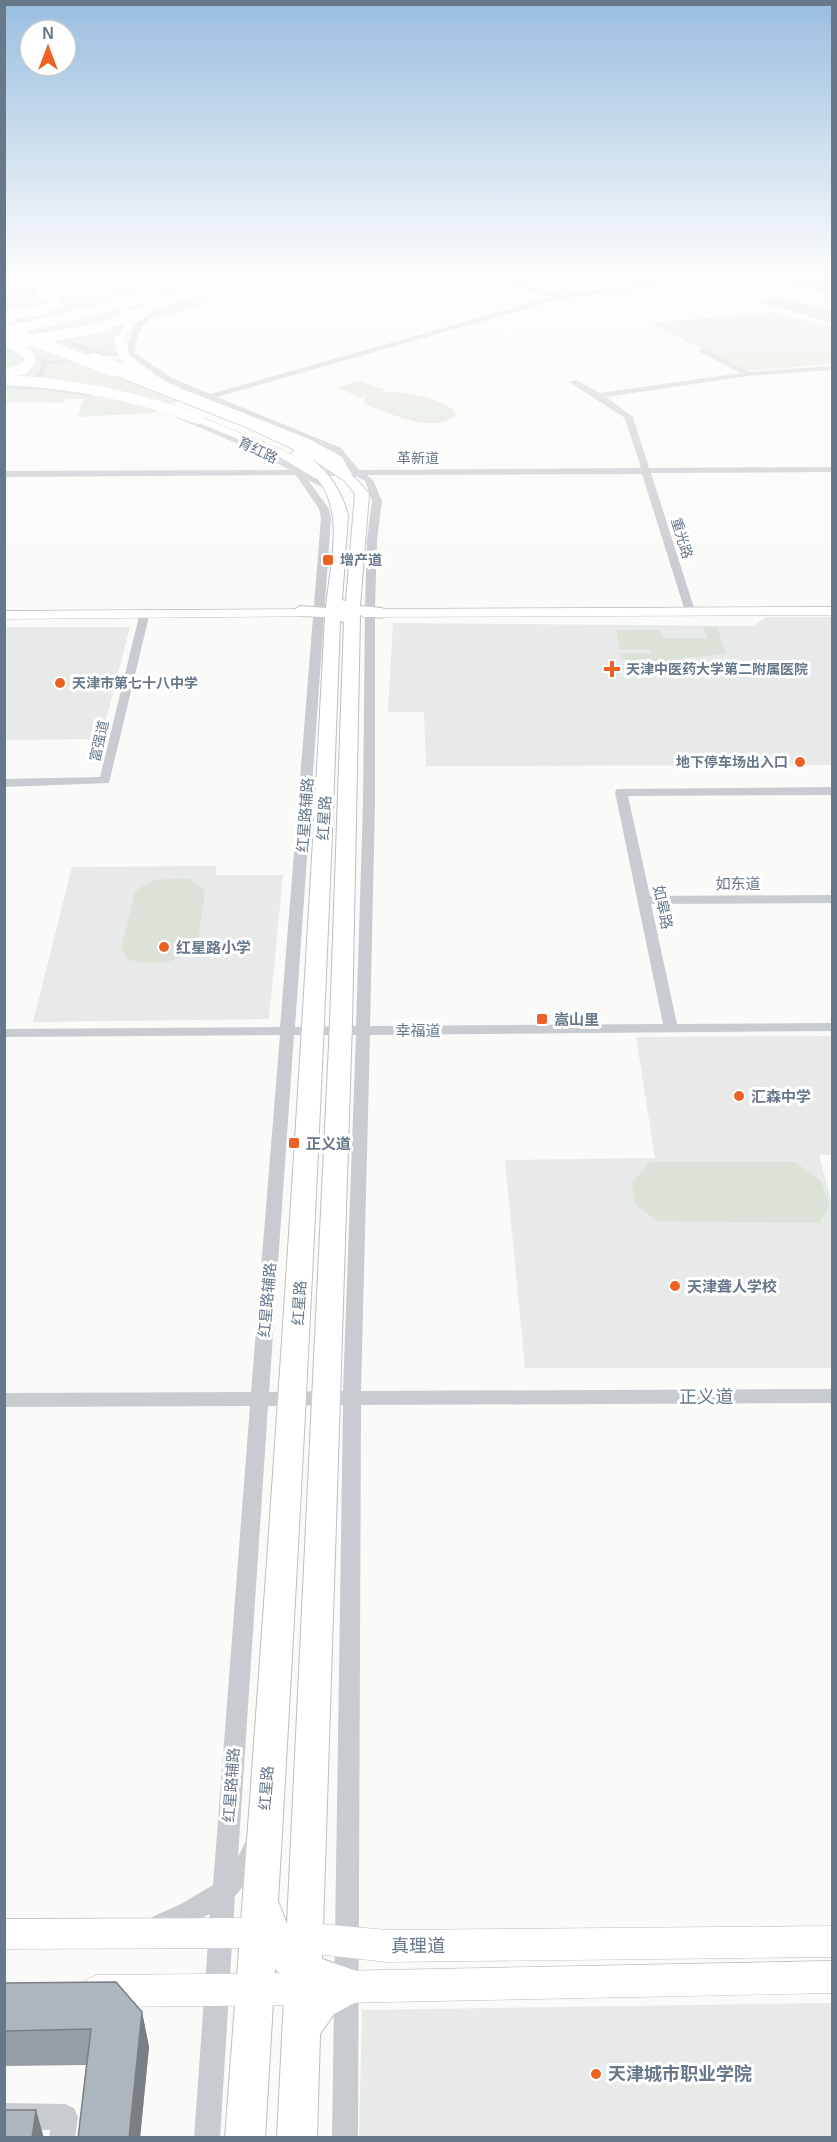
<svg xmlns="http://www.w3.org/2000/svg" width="837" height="2142" font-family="Helvetica,'Noto Sans SC',sans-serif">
<rect width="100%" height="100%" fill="#fafaf8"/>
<path fill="#e8e9e9" d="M767,617h65v148l-406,1 -2,-54h-36l5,-89 360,3z
M5,627h125l-29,112 -96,1z
M216,866v9h67l-14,144 -236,3 39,-155z
M832,1036v119h-13l13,49v164h-307l-20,-208 150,-2 -19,-121z
M832,2003v134h-473l3,-127z"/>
<path fill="#dbe2d8" d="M5,274h178l-21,3 45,17 -10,4 9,4 -8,2 5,2 -67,17 -19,29h-13l-3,7 26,1 10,8 54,27 -39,18 -74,4 5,-18h-18l-2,4 -58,-1 4,-9h-5z
M775,274l44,3 13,-3v13z
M775,312l57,16v36l-85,7 -97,-48z
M360,381l25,9 -4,2c16,-2 68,6 75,22 -19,22 -67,-1 -89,-9l-4,-4 4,-6 -6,2 -25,-9z
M704,627h13l9,27 -44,4 -31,8 -19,-3 -10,-5 -1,-5h30l-1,-4h-30l-4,-19h44l3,8h44z
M189,878l16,12 -8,59c-24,15 -43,18 -70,10l-6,-11 14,-57 18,-11z
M650,1162h145l26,19 8,23 -9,19 -163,-2 -22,-17 -3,-21z"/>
<path fill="#c2cbd1" d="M772,298h11l49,13v12l-73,-21z"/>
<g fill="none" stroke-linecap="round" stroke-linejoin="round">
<g stroke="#bbbfc3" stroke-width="1">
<path id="major" d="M185,274h27l-78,12 -130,2v-6l130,-2z
M156,303l8,2 -28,18 -14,19h-6l-2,-2 16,-21z
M121,368h8l180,71 33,18 10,18 -10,2 -9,-16 -32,-18 -180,-71z
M198,416l85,34 42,26 -10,2 -40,-24 -81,-33 -1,-2z
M832,607v8l-468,2 -7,-4 7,-4z
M323,609l7,4 -2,3 -324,3v-8z
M266,1918l11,4 5,11 -5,11 -11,4 -262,1v-30z
M298,1922l89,8 445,-4v31l-445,5 -89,-10 -11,-4 -5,-11 5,-11z
M832,1961v32l-492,10 -11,-5 -3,-6 -4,8 -11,5 -214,2 -11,-5 -5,-11 5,-11 11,-5 214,-2 11,5 3,6 4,-8 11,-5z"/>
</g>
<g stroke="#bcbfc3" stroke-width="2">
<path id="highway" d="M109,369h8c67,25 211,68 252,125l-9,112 22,2 8,5 -8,5 -22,-3 -8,408 -30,936 40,14 5,13 -5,13 -28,15 -14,20 -3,104h-40l8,-160 -10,-9 -10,169h-40c38,-507 74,-1013 100,-1521l-25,-1 -8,-5 8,-5 26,2c3,-39 19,-91 -6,-126 -9,-11 -21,-18 -30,-28l5,-4 -49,-23 -137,-54zM312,459l33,22 10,13 -9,107 -4,-1 6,-84c-5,-22 -18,-42 -36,-57zM340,621l4,1 -14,401 -43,901 -9,-23c25,-426 47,-853 62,-1280z"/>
</g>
<path fill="#c8cbd0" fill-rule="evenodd" d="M259,274h11l-30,9 -3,-2z
M475,274h11l74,21 90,-11 -17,-10h8l19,11 -99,14 -344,98 124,51 18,22 282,-2 -16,-50 -56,-36 7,-2 24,13 140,-20 -40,-21 3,-4 46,24 83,-6v4l-84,6 -142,21 27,20 16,51 183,-1v5l-181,1 44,138 -5,3 -5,-3 -43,-137 -275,1 6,5 9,21 -5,39 -2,68v196l-5,222 293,-2 -48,-232 2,-3 215,-2v8l-204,1 22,100 182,-1v8l-181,1 26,120 155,-1v8l-462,4 -9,356 471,-2v14l-471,2 -3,733h-26l11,-733 -75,1 -30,451 8,-16 8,-3 8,3 4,8 -11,23 -20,24 -15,242h-26l16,-224 -50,23 -8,-4 -4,-8 4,-8 29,-13 32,-19 37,-479 -246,1v-14l247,-1 29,-357 -276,2v-8l276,-2 41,-509 -2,-9 -23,-34 -292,2v-6l286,-1 -40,-21 -73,-31v-4h3l76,31 47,25h45l-13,-18 -169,-70 -34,-25 -38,-2 -90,-39v-5c33,11 91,50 124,40 -2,-24 25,-51 49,-50v2c-27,13 -40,19 -42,50l37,25 38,16 342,-97zM312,475l46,2 7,4 7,20 -5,39 -2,68 -2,196 -7,222 -61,1 36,-509 -2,-9 -21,-29 17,9 7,-2zM294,1035h62l-13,356 -74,1z
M757,274h11l64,17v4z
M4,347l48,14 43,-6 -3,4 -43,5 -9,17 1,3 53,10 -4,2 -43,-6 -43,-2v-4l30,1 -2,-4 9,-14v-5l-37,-11z
M145,609l5,3 -41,171 -105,4v-8l96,-2 40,-165z
M4,2103l61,1 9,4 4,9 -3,21h-26l1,-8 -46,-1z"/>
<use href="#major" fill="#fff" fill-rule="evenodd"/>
<use href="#highway" fill="#fff" fill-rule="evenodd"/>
<g stroke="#bbbfc3" stroke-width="10" stroke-linecap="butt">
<path id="major-bridge" d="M59,289c21,1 54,-2 66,18
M141,291l62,-15
M4,317l40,-8 13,-6 -2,-7 -14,-3
M4,332l152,-37
M119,340c4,29 33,39 56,51
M4,345l91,-16 99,-38 61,-17
M94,358l31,12
M4,374l20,-5 7,-9 -6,-8 -18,-10
M4,380c68,3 130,15 194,39"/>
</g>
<g stroke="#bcbfc3" stroke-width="12" stroke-linecap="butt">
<path id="highway-bridge" d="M4,329l109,42"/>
</g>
<use href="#major-bridge" stroke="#fff" stroke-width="10"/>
<use href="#highway-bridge" stroke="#fff" stroke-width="11"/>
</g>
<path fill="#969da3" d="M4,1983l138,29 7,35 -9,91h-62l8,-73 -82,1z"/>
<path fill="#7a7f84" d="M142,2012l7,35 -9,91h-11z
M36,2110l8,28h-12z"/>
<path fill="#aeb6bd" stroke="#7a7f84" stroke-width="1.5" d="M116,1982l26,30 -13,126h-51l13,-109 -87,2v-48z
M4,2110h32l-4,28h-28z"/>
<linearGradient id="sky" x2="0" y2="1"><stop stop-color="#99bddf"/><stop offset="0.48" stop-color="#fdfdfc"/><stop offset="1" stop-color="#fdfdfc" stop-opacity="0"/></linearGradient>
<rect width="837" height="574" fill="url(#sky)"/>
<g fill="#ee6124" stroke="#fff" stroke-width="2">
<rect x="322" y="554" width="12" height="12" rx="3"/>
<path d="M609 660h6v6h6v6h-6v6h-6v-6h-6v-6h6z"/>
<circle cx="60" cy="683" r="6"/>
<circle cx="800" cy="762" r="6"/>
<circle cx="164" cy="947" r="6"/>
<rect x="536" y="1013" width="12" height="12" rx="3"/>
<circle cx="739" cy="1096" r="6"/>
<rect x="288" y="1137" width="12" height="12" rx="3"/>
<circle cx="675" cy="1286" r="6"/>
<circle cx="596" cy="2074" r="6"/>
</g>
<g text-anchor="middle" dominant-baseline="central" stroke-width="6" stroke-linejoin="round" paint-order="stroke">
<g font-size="14" fill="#67788b" stroke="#fff">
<text transform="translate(258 450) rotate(26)">育红路</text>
<text x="418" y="458">革新道</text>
<text transform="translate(682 538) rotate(73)">重光路</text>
<text transform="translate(99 741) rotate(-77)">富强道</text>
</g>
<g font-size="14" font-weight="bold" fill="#67788b" stroke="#fff" text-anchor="start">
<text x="340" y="560">增产道</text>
<text x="626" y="669">天津中医药大学第二附属医院</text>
<text x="72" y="683">天津市第七十八中学</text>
<text x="788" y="762" text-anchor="end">地下停车场出入口</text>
</g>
<g font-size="15" fill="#67788b" stroke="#fff">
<text transform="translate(305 815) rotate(-86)">红星路辅路</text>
<text transform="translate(324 818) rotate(-87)">红星路</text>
<text x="738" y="883">如东道</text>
<text transform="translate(663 907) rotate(78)">如皋路</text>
<text x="418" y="1030">幸福道</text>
<text transform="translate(267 1300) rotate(-85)">红星路辅路</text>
<text transform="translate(299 1303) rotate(-87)">红星路</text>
<text transform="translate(231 1785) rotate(-86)">红星路辅路</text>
<text transform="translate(266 1788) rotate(-86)">红星路</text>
</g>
<g font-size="15" font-weight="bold" fill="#67788b" stroke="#fff" text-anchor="start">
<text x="176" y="947">红星路小学</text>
<text x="554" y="1019">嵩山里</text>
<text x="751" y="1096">汇森中学</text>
<text x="306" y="1143">正义道</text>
<text x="687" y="1286">天津聋人学校</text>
</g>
<g font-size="18" fill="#67788b" stroke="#fff">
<text x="706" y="1397">正义道</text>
<text x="418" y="1946">真理道</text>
</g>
<g font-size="18" font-weight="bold" fill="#67788b" stroke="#fff" text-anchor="start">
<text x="608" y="2074">天津城市职业学院</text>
</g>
</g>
<rect width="837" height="2142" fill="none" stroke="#67788b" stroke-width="12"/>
<g transform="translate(48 48)"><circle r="28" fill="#ffffff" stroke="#c2c9d1" stroke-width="1.5"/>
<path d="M0-4.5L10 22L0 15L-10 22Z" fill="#ee6124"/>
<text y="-9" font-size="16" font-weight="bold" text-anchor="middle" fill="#67788b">N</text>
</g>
</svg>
